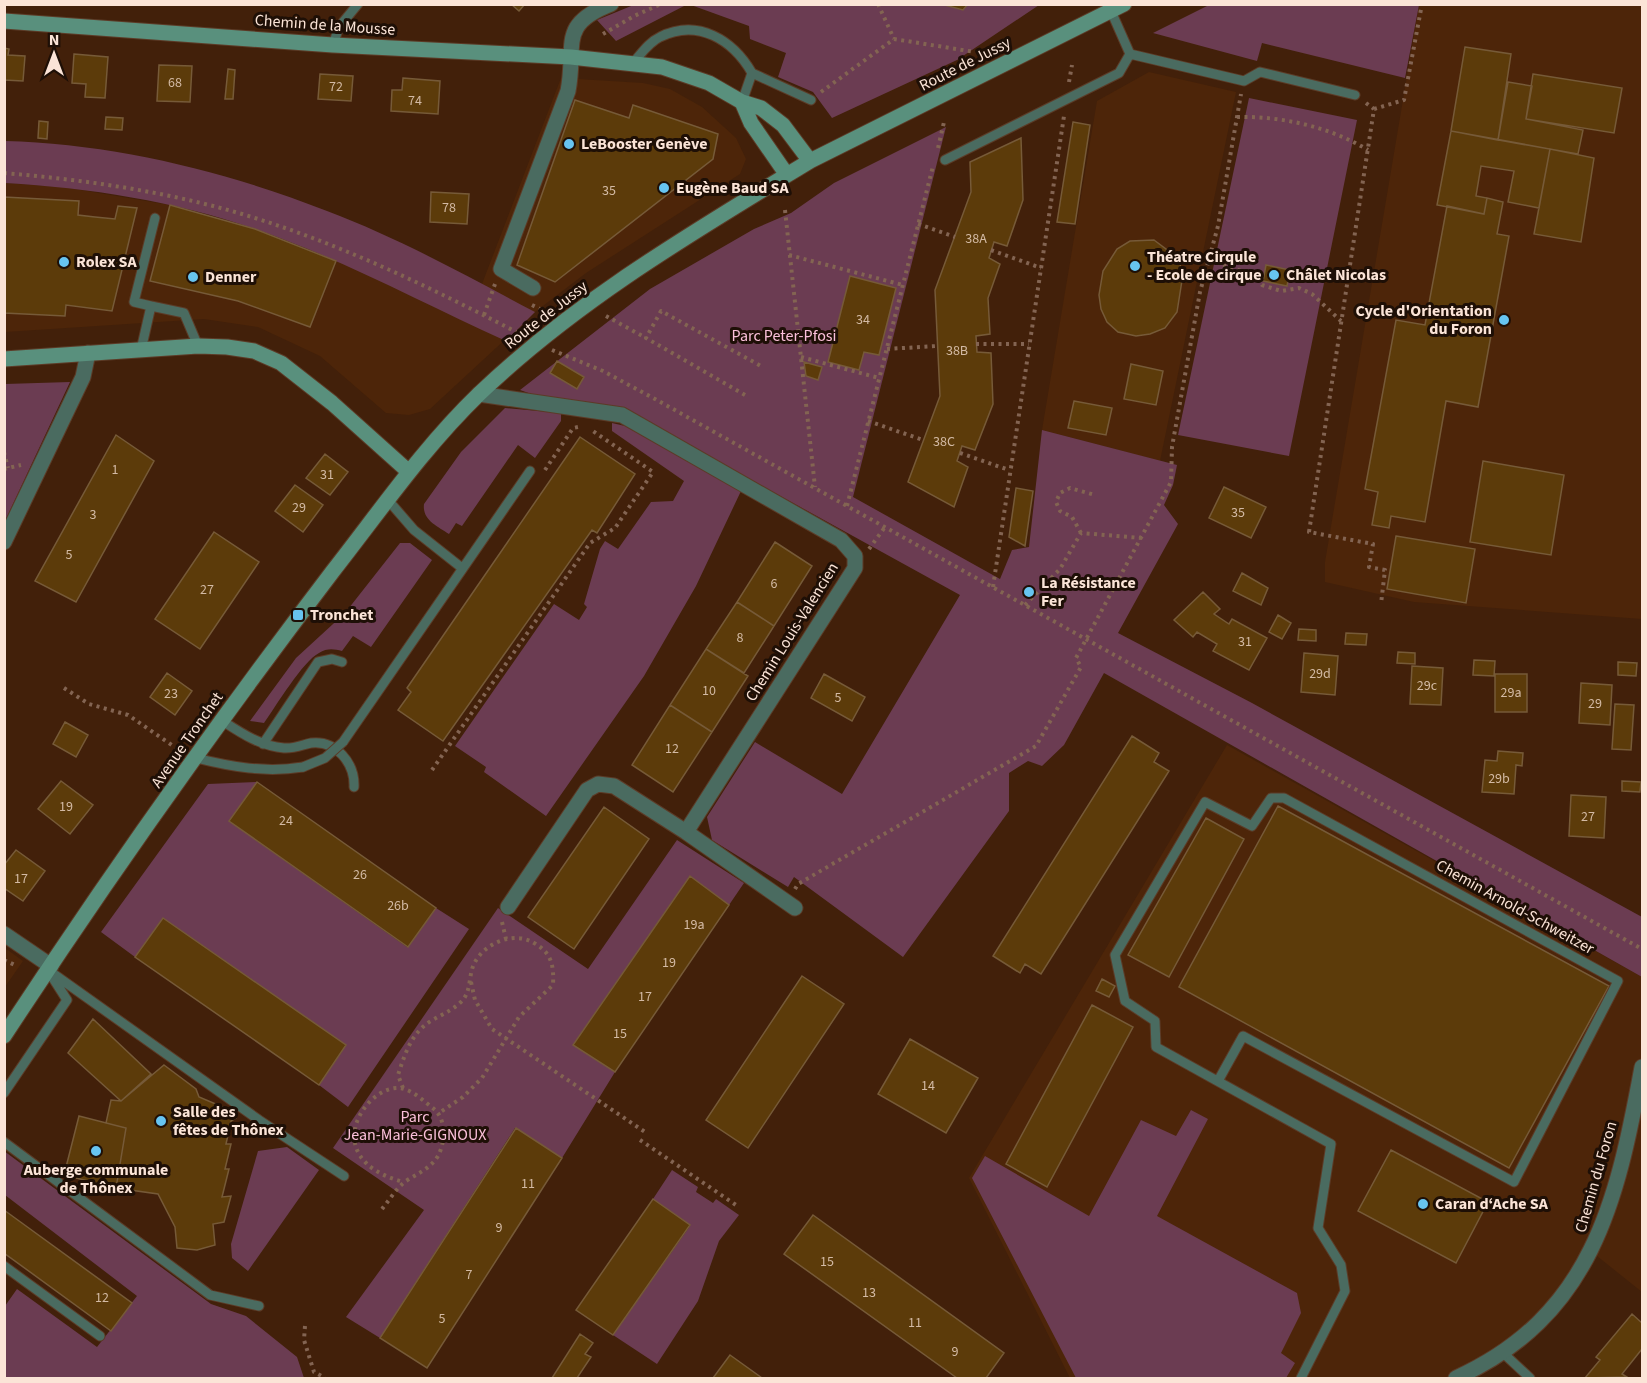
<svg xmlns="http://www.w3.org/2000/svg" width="1647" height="1383" font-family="'Source Sans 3',sans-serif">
<rect width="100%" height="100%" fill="#42200a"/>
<path fill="#4d2509" d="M1419,5h223v614l-228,-17 -89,-20v-20z
M1149,72l87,20 -76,369 -118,-31 55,-329z
M561,78l82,5 27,6 32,18 34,31 10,21 -6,15 -154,99 -51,39 -105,97 -21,6 -23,-2 -66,-57 -62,-29 -54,-8 -199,13v-149l58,4 107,18 85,24 81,32 146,23z
M1227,745l415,232v315l-50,-40 -36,52 -100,74h-386l-101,-200z
M5,948l18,13 -18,26z"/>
<path fill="#6b3c52" d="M636,4h50v1l-70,36 -19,-21z
M1211,4h208v1l-14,73 -143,-35 -5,18 -104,-28z
M691,5h348l-82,55 -125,58 -19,-26 -35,-15 8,-24 -36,-14 -1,-13z
M1249,98l108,22 -68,336 -111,-21z
M946,127l-93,370 147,82 12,-29 17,-3 13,-117 135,35 -4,20 -9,20 14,19 -60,109 134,70 390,214v60l-538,-304 -40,72 -22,21 -14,-5 -19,12v38l-106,146 -109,-80 -6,10 -76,-47 -5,-23 48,-75 87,52 118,-199 -323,-178 -25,-11 -75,-10 -17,-6 130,-101 104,-60 37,-16 43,-30z
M5,141c109,3 220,30 322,70 72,27 140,65 208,101l-29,29c-84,-38 -164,-82 -251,-112 -80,-28 -166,-41 -250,-46z
M70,382l-65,139v-137z
M505,408l56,5v8l-26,37 -17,-13 -56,81 -6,-3 -7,11c-12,-8 -27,-14 -25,-30l37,-52z
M612,423l13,3 116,65 -45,95 -52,90 -98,140 -62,-44 2,-5 -31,-21 99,-142 25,16 8,-13 -3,-3 16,-55 5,-8 13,8 33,-47 22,-1 11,-20 -72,-50z
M400,543h10l22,17 -61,87 -18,-11 -11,15c-8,-2 -15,-3 -23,2 -16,8 -43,53 -55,70l-14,-2 46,-63 49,-45z
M257,782l-28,39 178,126 29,-39 33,21 -121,178 -29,-22 27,-40 -183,-127 -28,39 -34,-25 107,-148z
M677,840l67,43 -15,22 -39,-29 -117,169 42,27 -53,86 -47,-30 -135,210 -34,-21 78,-107 -91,-62 165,-240 90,61z
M1191,1110l17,9 -51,97 140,77 4,20 -20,40 14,10 -9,15h-210l-104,-200 13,-22 104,60 52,-96 35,16z
M287,1147l32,23 -71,101 -16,-13 -1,-14 27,-93z
M4,1151l207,153 35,12 51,41 7,21h-299v-72l12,-17 80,58 40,-51 -132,-101z
M672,1170l26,17 -2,5 17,11 3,-4 23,16 -20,26 -21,60 -41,63 -44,-29 77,-109 -37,-27z"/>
<path fill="#5c3b0a" stroke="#765a38" stroke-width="1.5" d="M511,4h14l-6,7z
M941,4h27l-5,6z
M1465,47l46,7 -13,86 -47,-9z
M4,48l5,1 -1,6 17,1 -2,25 -19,-1z
M74,54l34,3 -3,41 -20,-1 1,-13 -14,-1z
M159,65l33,1 -2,36 -33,-1z
M228,69l7,1 -2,29h-8z
M320,74l33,2 -2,25 -33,-2z
M1533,74l89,14 -8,45 -88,-14z
M403,78l37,3 -2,33 -47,-3 1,-21h10z
M1508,82l24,4 -6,33 57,11 -5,24 -80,-14z
M575,100l54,18 4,-13 85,29 -5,25 -158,123 -38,-17z
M106,117l17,1 -1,12 -17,-1z
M39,121l9,1 -1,17 -9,-1z
M1073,122l17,3 -15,99 -18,-2z
M1451,131l99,18 -11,59 -31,-6 6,-31 -33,-5 -5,30 11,2 -3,16 -47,-9z
M1021,138l2,62 -16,46 -13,-4 -5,16 11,6 -12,34 2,36 -14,2 1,16 14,1 2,51 -18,46 -13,-4 -5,15 11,6 -14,40 -46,-25 32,-86 -5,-106 36,-98 -1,-30z
M1550,149l44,9 -13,84 -47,-8z
M431,192l38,2 -2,30 -37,-2z
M4,197l75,4 -1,14 17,2 20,2 3,-13 19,2 -25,103 -46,-6 -1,11 -61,-3z
M1487,198l16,4 -6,32 12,2 -31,171 -32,-6 -21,121 -34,-6 -2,12 -17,-3 6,-33 -13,-3 31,-169 29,5 22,-119 37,8z
M170,205l85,24 81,32 -26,66 -72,-26 -88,-20z
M1154,240l24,18 5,16 -6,38 -12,16 -15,6 -14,2 -18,-4 -11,-10 -6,-13 -2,-14 4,-24 14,-22 13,-8z
M1266,265l24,5 -3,16 -24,-5z
M850,276l46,12 -17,67 -15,-3 -5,18 -31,-8z
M557,361l27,16 -7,12 -27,-16z
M804,362l18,5 -4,13 -12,-4z
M1131,364l32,7 -7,34 -32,-6z
M1074,401l38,7 -6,27 -38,-7z
M116,435l38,26 -78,141 -41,-21z
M580,437l55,37 -38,59 -5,-3 -149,211 -45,-31 13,-18 -4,-4z
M325,454l23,18 -18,23 -24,-17z
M1483,461l81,14 -13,80 -81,-13z
M295,485l28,20 -20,27 -28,-21z
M1224,487l42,20 -15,31 -42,-20z
M1016,488l17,3 -8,55 -16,-9z
M214,532l45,30 -59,87 -45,-30z
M1396,536l79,13 -9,54 -79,-14z
M775,542l37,24 -38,60 -37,-24z
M1242,573l26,15 -7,17 -28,-14z
M1203,592l17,17 -6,5 15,10 3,-5 35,19 -18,32 -36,-19 4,-7 -20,-12 -4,5 -19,-17z
M737,602l37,24 -30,47 -38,-24z
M1278,615l13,8 -9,16 -13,-7z
M1299,629l17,1v11l-18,-1z
M1346,633l21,1 -1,11 -21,-1z
M706,649l42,27 -36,56 -42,-27z
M1398,652l17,1v11l-18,-1z
M1304,653l34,3 -3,39 -34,-3z
M1474,660l21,1 -1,15 -21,-1z
M1618,662l19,1 -1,13 -18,-1z
M1412,666l31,2 -2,37 -31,-1z
M167,673l25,18 -17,24 -25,-18z
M824,674l41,23 -13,24 -41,-23z
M1495,674h32v38h-32z
M1581,683l31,2 -2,40 -31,-2z
M1615,704l19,1 -3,45 -19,-1z
M670,705l42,27 -39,60 -41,-27z
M65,722l23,13 -12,22 -23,-13z
M1132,736l27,17 -5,9 15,9 -128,203 -16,-10 -5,9 -27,-17z
M1498,751l25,2 -1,13 -6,-1 -2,29 -32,-2 3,-32 12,1z
M61,781l32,24 -23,29 -32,-25z
M1622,781l19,1 -1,10 -18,-1z
M257,782l179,126 -28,39 -179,-126z
M1571,795l35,2 -2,41 -35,-2z
M1278,806l331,180 -100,182 -330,-181z
M604,807l45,32 -75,110 -46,-32z
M1206,818l38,21 -75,138 -41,-22z
M16,850l29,21 -22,30 -19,-13v-23z
M690,876l39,29 -114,167 -42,-27z
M163,918l183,127 -27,40 -184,-128z
M802,976l42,28 -96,144 -42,-28z
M1102,979l13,7 -6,11 -13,-6z
M1092,1005l41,22 -86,160 -41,-23z
M93,1019l58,55 -30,27 -53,-48z
M910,1039l68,39 -32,55 -68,-39z
M164,1065l32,24 3,8 26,11 11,10 -5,3 -5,23h5l-6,25h4l-7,28 9,-1 -7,26 -11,2 2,21 -18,5 -20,-2 -2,-21 -17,-33 -42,-6 10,-60 -20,-5 5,-23 10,1z
M79,1116l47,12 -10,60 -52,-13z
M516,1128l46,30 -135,210 -47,-30z
M1391,1150l97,52 -32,61 -98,-52z
M653,1199l37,26 -77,110 -37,-25z
M4,1210l128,93 -21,28 -107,-78z
M813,1215l191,138 -18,25h-29l-173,-124z
M1632,1314l10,9v26l-20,25 5,3 -42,1 15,-18 -4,-3z
M580,1334l13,9 -8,11 6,3 -14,21h-25z
M730,1355l32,23h-49z"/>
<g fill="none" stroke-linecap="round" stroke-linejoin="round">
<g stroke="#5c3b27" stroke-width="11">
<path id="lane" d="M1111,11l19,43 114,27 16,-9 95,23
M333,45l6,-18 19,-23
M633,63c8,-9 16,-21 27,-26 38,-19 73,3 92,36l-10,29
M752,73l59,27
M945,160l174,-87 11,-19
M151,306l-17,-4 21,-84
M141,350l10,-44 33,7 14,33
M388,500l26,30 48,38
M221,720c20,13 39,26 63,28 9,1 18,-3 27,-5 25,-3 44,20 43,44
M343,742l187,-271
M263,744l55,-82 14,-3 10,3
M196,758c36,9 70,15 107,9
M48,970l211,150 85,56
M1218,1081l25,-45 271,146 104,-201 -334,-183h-13l-19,28 -47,-24 -90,153 10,46 30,20 1,26 175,97 -13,84 23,37 4,26 -44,87
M4,1093l63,-93 -16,-25
M4,1142l206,153 49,11
M4,1266l96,70
M1502,1352l28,26"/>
</g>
<g stroke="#5c3b27" stroke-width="17">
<path id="street" d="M533,288l-32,-19 67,-178c9,-46 -11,-66 43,-87
M479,394l143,21 219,125 14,16v12l-169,264 -72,-46 -16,-2 -11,6 -79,117
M4,542l79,-165 5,-24
M686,832l109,76
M4,934l47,32
M1456,1378c136,-62 161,-176 186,-311"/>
</g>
<g stroke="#5c3b27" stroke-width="17">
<path id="secondary" d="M4,21l329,24 238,12 91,10 47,16 33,19 19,6 22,17 27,36
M742,102l9,21 36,52
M4,359l194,-13 29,1 27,4 27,12 51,40 77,69
M4,1036c104,-159 214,-314 329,-465 47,-60 91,-124 146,-177 98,-94 216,-163 331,-233l314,-157"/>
</g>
<path stroke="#836452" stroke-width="4" stroke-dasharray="3 4.5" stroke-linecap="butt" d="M878,4l16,35
M603,34l31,-18 27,-12
M1069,82l3,-17
M821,92l73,-53 81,13
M1366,103l8,6 -65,423 64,12 -4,23 16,3 -4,34
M1374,109l30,-9 18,-96
M1237,117c45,-1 93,10 131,33
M938,148l6,-26
M4,173c81,7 160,18 238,41 97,29 190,74 280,121
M785,210l30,277
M918,224l37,13
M991,250l50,18
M789,255l114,30
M1209,260l47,16 6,9 19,6 18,-3 13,6 29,27
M532,305l10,5
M484,315l11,-31
M606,316l40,22
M976,344h53
M887,349l50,-3
M552,350l51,21 52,28 987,550
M801,357l78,21
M745,395l-99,-57 15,-27 100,55
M868,421l55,19
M4,452l4,16
M960,453l49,17
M4,469l17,-4
M545,470l28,-42 5,-1
M847,506l86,-340
M1081,533l-9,-16 -12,-6 -4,-9 4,-9 10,-5 25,7
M869,549l16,-22
M993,587l71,-471
M1025,605l35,-36 21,-36 61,5
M64,688l25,16 39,11 48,33
M432,770l158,-227 25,-15 38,-56 -63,-43
M795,889l3,-5 238,-138 45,-79 -5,-9 95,-176 1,-35 28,-155 18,-66 23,-132
M502,922l4,17
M4,960l13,6
M471,982l4,18 17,29 153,103
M403,1088l-5,-13c7,-21 13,-42 33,-54 11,-7 21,-10 31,-20 10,-11 6,-27 13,-39 11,-20 40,-31 59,-19 18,10 20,23 19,42l-34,32 -37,61 -19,19 -24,16
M640,1140l96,65
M382,1209c7,-8 14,-21 24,-28 12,-8 24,-12 32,-25 7,-13 9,-36 -4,-47 -8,-6 -19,-17 -30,-20 -33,-11 -93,69 0,93
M305,1326l-1,14 10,32 11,6"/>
<use href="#lane" stroke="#4a6b60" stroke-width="9"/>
<use href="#street" stroke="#4a6b60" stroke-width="15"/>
<use href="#secondary" stroke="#59907d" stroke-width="15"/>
<g stroke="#5c3b27" stroke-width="11" stroke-linecap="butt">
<path id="lane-bridge" d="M303,767l22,-9 18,-16"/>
</g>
<use href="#lane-bridge" stroke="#4a6b60" stroke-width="9"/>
</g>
<g fill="#67c4f0" stroke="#1e0f06" stroke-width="2">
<circle cx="569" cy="144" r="6"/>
<circle cx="664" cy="188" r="6"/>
<circle cx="64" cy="262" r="6"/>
<circle cx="1135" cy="266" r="6"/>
<circle cx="1274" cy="275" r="6"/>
<circle cx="193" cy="277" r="6"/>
<circle cx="1504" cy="320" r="6"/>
<circle cx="1029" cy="592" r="6"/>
<rect x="292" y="609" width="12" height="12" rx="3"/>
<circle cx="161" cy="1121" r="6"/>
<circle cx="96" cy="1151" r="6"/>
<circle cx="1423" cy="1204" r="6"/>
</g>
<g text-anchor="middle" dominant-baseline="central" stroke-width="6" stroke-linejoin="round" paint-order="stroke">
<g font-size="14" fill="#d3baa4">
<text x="175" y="83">68</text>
<text x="336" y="87">72</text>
<text x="415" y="101">74</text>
<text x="609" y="191">35</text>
<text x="449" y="208">78</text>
<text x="976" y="239">38A</text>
<text x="863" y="320">34</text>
<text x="957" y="351">38B</text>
<text x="944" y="442">38C</text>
<text x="115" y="470">1</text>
<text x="327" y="475">31</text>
<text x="299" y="508">29</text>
<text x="1238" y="513">35</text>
<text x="93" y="515">3</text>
<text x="69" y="555">5</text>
<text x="774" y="584">6</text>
<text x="207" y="590">27</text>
<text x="740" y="638">8</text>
<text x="1245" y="642">31</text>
<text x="1320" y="674">29d</text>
<text x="1427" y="686">29c</text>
<text x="709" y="691">10</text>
<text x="1511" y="693">29a</text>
<text x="171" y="694">23</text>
<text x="838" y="698">5</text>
<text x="1595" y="704">29</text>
<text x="672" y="749">12</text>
<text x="1499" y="779">29b</text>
<text x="66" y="807">19</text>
<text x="1588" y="817">27</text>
<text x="286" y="821">24</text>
<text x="360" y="875">26</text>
<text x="21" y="879">17</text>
<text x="398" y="906">26b</text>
<text x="694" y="925">19a</text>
<text x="669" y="963">19</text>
<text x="645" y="997">17</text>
<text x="620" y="1034">15</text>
<text x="928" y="1086">14</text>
<text x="528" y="1184">11</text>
<text x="499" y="1228">9</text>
<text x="827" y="1262">15</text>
<text x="469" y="1275">7</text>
<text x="869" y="1293">13</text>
<text x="102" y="1298">12</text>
<text x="442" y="1319">5</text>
<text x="915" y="1323">11</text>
<text x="955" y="1352">9</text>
</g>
<g font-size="16" fill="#fbe4d7" stroke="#1e0f06">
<text transform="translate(325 25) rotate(4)">Chemin de la Mousse</text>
<text transform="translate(965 64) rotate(-27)">Route de Jussy</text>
<text transform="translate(546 315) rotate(-38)">Route de Jussy</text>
<text transform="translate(792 632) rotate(-58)">Chemin Louis-Valencien</text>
<text transform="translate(187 740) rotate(-55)">Avenue Tronchet</text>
<text transform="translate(1515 907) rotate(29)">Chemin Arnold-Schweitzer</text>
<text transform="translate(1596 1177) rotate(-74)">Chemin du Foron</text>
</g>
<g font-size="16" font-weight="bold" fill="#fbe4d7" stroke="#1e0f06" text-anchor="start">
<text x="581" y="144">LeBooster Genève</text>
<text x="676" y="188">Eugène Baud SA</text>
<text x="1147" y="257">Théatre Cirqule<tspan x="1147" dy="18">- Ecole de cirque</tspan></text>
<text x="76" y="262">Rolex SA</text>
<text x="1286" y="275">Châlet Nicolas</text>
<text x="205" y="277">Denner</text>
<text x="1492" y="311" text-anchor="end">Cycle d'Orientation<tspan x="1492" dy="18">du Foron</tspan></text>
<text x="1041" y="583">La Résistance<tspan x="1041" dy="18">Fer</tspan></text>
<text x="310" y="615">Tronchet</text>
<text x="173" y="1112">Salle des<tspan x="173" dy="18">fêtes de Thônex</tspan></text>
<text x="96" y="1170" text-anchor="middle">Auberge communale<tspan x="96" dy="18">de Thônex</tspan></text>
<text x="1435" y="1204">Caran d‘Ache SA</text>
</g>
<g font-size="16" fill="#fbc0da" stroke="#1e0f06">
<text x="784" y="336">Parc Peter-Pfosi</text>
<text x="415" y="1117">Parc<tspan x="415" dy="18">Jean-Marie-GIGNOUX</tspan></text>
</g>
</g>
<rect width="1647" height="1383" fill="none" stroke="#fbe4d7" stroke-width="12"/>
<g transform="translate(54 54)" stroke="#1e0f06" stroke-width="4.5" paint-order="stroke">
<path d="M0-4.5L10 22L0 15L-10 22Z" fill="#fbe4d7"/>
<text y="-9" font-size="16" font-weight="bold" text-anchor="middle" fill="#fbe4d7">N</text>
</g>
</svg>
